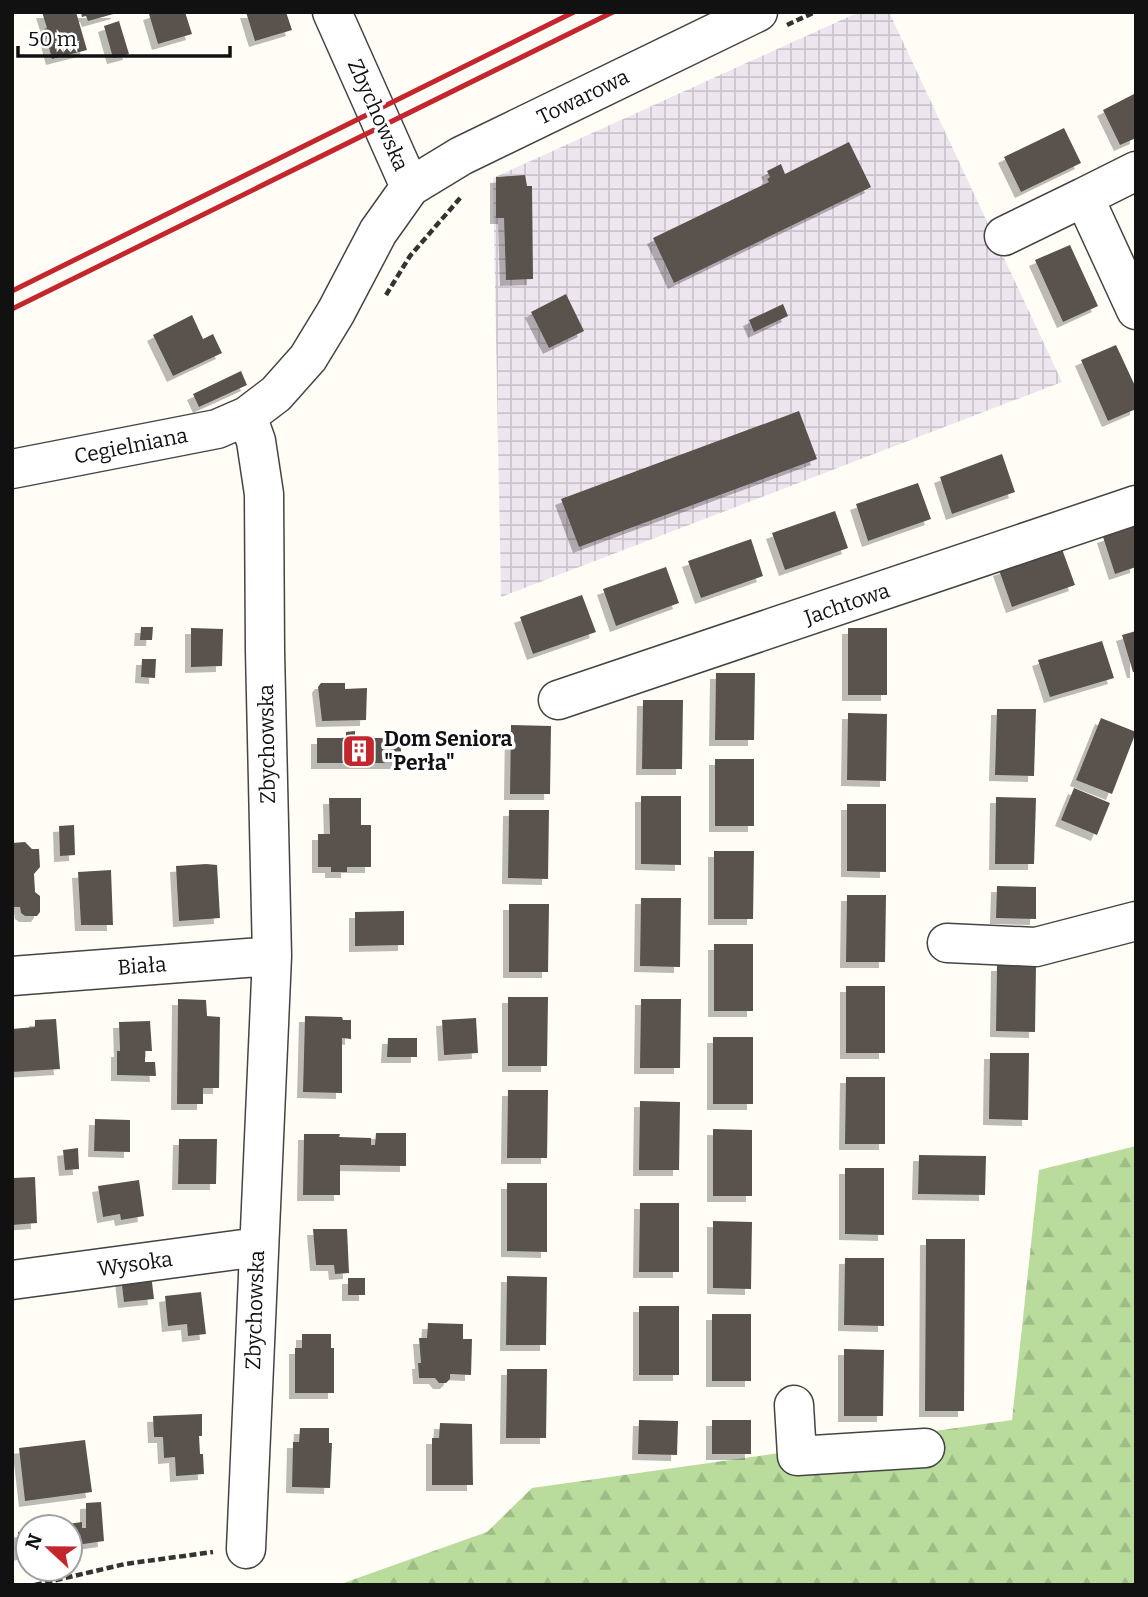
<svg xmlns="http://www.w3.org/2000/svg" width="1148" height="1597" font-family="Bitter,serif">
<defs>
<pattern id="industrial-grid" width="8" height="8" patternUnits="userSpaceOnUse" patternTransform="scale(1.75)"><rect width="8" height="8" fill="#eee6ef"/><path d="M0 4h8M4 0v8" fill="none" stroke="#cbc4cc"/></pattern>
<pattern id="forest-firs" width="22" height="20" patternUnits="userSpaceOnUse" patternTransform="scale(1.75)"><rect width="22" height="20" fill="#b9dc9c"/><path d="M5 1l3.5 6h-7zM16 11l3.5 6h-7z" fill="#9ebc85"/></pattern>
<filter id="shadow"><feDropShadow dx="-6" dy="6" stdDeviation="0" flood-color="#0004"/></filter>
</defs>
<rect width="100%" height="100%" fill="#fffdf5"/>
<path fill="url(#industrial-grid)" d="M859,12h30l173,370 -561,215 -8,-419z"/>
<path fill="url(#forest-firs)" d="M1136,1146v439h-798l149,-53 45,-44 480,-68 27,-250z"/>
<path fill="#5a524d" filter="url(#shadow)" d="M42,12h34l11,38 -35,9 -8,-30 3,-1z
M81,12h36v1l-29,8 -2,-5 -4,1z
M155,12h30l7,22 -34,10 -9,-30z
M246,12h40l6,18 -37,11z
M119,21l10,33 -16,4 -9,-32z
M1136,93v45l-16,7 -17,-35z
M1064,128l17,35 -60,29 -17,-35z
M849,142l22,45 -197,96 -21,-45 116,-56 -2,-3 3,-2 -3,-6 14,-7 4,10z
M525,175l2,11h5l1,93 -27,1 -2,-62h-8v-41z
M1070,245l28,61 -35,16 -28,-62z
M566,294l18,37 -35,17 -18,-36z
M783,304l5,12 -34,16 -5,-12z
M192,315l11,24 10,-5 9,19 -49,23 -20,-41z
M1116,345l20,43v21l-28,12 -27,-61z
M241,371l6,14 -48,22 -6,-13z
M799,411l18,48 -238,88 -18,-48z
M1002,454l13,38 -63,22 -12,-37z
M918,483l13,36 -63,22 -12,-37z
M835,511l13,37 -63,22 -13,-37z
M1136,526v41l-21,7 -12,-37z
M751,539l12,37 -62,22 -13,-37z
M1062,549l13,36 -63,22 -13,-37z
M666,567l13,36 -63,23 -13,-37z
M582,595l14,37 -63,22 -13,-37z
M141,627h12l-1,13h-12z
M191,628l32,1 -1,37 -31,1z
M848,628h39v67h-39z
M1136,631v41h-3l-11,-37z
M1102,641l12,37 -64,19 -12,-37z
M142,659h14l-1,19 -14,-1z
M716,673h39l-1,67h-39z
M321,683h24v6l22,-1 -1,32 -44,1 -4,-34z
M643,700h40l-1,69h-40z
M997,709h39l-2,67 -39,-1z
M848,713l39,1 -1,67 -39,-1z
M1101,718l35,14 -24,62 -36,-14z
M511,725l40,1 -1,68h-40z
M355,731v7h46v25h-84v-25h29v-6z
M715,759h39v67h-39z
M1074,788l36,15 -13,32 -36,-15z
M641,796h40v69l-40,-1z
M996,797l40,1 -2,66h-39z
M329,798h32v27h10v42h-24v5h-16v-5h-13v-33h12z
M847,804h39v68l-39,-1z
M509,810h40l-1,69 -40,-1z
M74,825l1,30 -15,1 -1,-30z
M25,842l7,7h7l1,18 -6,7 1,18 5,4v16l-3,4h-12l-4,-3 -1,-6h-8v-64z
M714,851h40l-1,68h-39z
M206,864l11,1 3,53 -41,3 -3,-55z
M111,870l2,55h-32l-3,-53z
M997,886l39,1v32l-40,-1z
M847,895h39l-1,67h-39z
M641,898h40l-1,69 -40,-1z
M509,904h40l-1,68h-39z
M404,911v34l-49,1v-34z
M714,944h39v67h-39z
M997,965h39l-1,67 -39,-1z
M846,986h39v67h-39z
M508,997h40l-1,69h-39z
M178,999l28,1 1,16 13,1 -1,71h-16v16h-26z
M641,999h40l-1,69h-40z
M305,1016l37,1 1,3h8v19l-9,-1v55l-39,-1z
M476,1018l2,35 -34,2 -2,-35z
M56,1019l4,50 -48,3v-43l23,-2v-7z
M150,1021l2,30h-7v11h10l1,14 -39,-1v-24h3l-1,-29z
M713,1037h40v67h-40z
M388,1038h29v19h-30z
M990,1053h39l-1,67 -39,-1z
M846,1077h39v67h-40z
M508,1090h40l-1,68h-40z
M640,1101l40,1 -1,68h-40z
M95,1119l35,1v32l-36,-1z
M713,1129l39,1v66h-39z
M376,1133h30v33l-66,-1v30h-37l1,-61h36l-1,3 32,1v7h4z
M179,1139h38l-1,45h-38z
M78,1148l1,21 -14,1 -2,-20z
M919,1155l67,1 -1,39 -67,-1z
M845,1168h39v67l-39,-1z
M35,1177l2,46 -25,2v-47z
M139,1180l5,36 -23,4 -1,-6 -17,3 -5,-31z
M507,1183h40v69l-40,-1z
M640,1203h39v69h-40z
M713,1221l39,1 -1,67 -38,-1z
M313,1229h34l2,44 -14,1 -1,-9h-18z
M926,1239h39l-1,172h-39z
M845,1258h39v68l-40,-1z
M151,1274l3,25 -30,3 -3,-25z
M507,1276l40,1 -1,68h-40z
M348,1278h17v17h-17z
M201,1292l5,42 -18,2 -1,-12 -19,2 -3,-30z
M639,1306h40v69h-40z
M712,1314h39v67h-39z
M428,1323l35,1v15h9l-1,36 -21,-1v5l-4,4h-7l-4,-5h-16l-1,-15h3l-2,-25h8z
M302,1334h29v14h3v45h-39v-45h7z
M844,1349l40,1 -1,66h-39z
M507,1369h40l-1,69h-40z
M202,1414v22h-3l1,18h3l1,20 -28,2 -1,-19 -11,1 -1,-21h-9l-1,-21z
M639,1420l39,1 -1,34 -39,-1z
M712,1420h39v34h-39z
M440,1423l32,1 1,61h-41v-47h7z
M300,1428h29v15h3l-2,45 -38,-1 1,-45h6z
M85,1440l7,52 -67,9 -6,-53z
M101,1502l3,39 -34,5 -2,-22 14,-2v6h4v-25z
M28,1530v23l-10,2v-23z"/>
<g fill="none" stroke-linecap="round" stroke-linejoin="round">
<g stroke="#444" stroke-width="41">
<path id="minor" d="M332,12l78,175
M1136,171l-52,26 52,113
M1004,236l80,-39
M12,469l205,-40 30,-13 29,-22 32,-36 28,-46 42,-80 32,-45 51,-31 297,-144
M558,700l578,-195
M947,943l89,4 100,-26
M12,976l260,-20
M12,1280l246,-33
M794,1405l3,51 128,-8
M246,1549l26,-593 -7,-305 -1,-157 -8,-53 -9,-25"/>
</g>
<path stroke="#333" stroke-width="4.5" stroke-dasharray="7 3.5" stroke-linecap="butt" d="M787,25l28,-13
M386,295l24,-39 51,-59
M35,1585l90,-21 88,-12"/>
<use href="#minor" stroke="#fff" stroke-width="38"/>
<path stroke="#c4262e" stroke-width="5" d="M12,291l562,-279
M12,309l601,-297"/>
</g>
<defs>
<g id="building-square" transform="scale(1.75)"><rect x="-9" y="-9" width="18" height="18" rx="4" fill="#c4262e" stroke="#fff"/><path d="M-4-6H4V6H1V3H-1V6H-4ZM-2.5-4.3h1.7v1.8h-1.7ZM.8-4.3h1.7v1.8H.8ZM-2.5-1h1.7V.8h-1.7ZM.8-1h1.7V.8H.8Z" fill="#fff"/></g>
</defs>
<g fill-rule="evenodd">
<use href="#building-square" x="359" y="751"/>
</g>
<g text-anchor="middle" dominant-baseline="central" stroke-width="7" stroke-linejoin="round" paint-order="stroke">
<g font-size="21" fill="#111" stroke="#fff">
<text transform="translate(583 97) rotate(-26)">Towarowa</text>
<text transform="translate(378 115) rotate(66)">Zbychowska</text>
<text transform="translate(131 446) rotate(-11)">Cegielniana</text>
<text transform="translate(847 604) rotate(-19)">Jachtowa</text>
<text transform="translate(267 744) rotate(-91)">Zbychowska</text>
<text transform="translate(142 966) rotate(-4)">Biała</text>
<text transform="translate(135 1264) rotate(-8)">Wysoka</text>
<text transform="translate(255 1310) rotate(-88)">Zbychowska</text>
</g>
<g font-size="21" font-weight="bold" fill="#111" stroke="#fff" text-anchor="start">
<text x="384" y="739">Dom Seniora<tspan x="384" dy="24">"Perła"</tspan></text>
</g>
</g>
<rect width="1148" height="1597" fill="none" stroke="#111111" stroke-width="28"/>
<g transform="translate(49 1548) rotate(292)"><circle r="33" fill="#ffffff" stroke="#a0a0a0" stroke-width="2"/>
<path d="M0-5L12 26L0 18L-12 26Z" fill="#c4262e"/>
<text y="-10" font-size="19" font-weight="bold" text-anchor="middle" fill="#111111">N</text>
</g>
<path d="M18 46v10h212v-10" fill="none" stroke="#111111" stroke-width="3.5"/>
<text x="28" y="46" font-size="21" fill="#111111" stroke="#ffffff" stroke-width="5" paint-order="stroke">50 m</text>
</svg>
